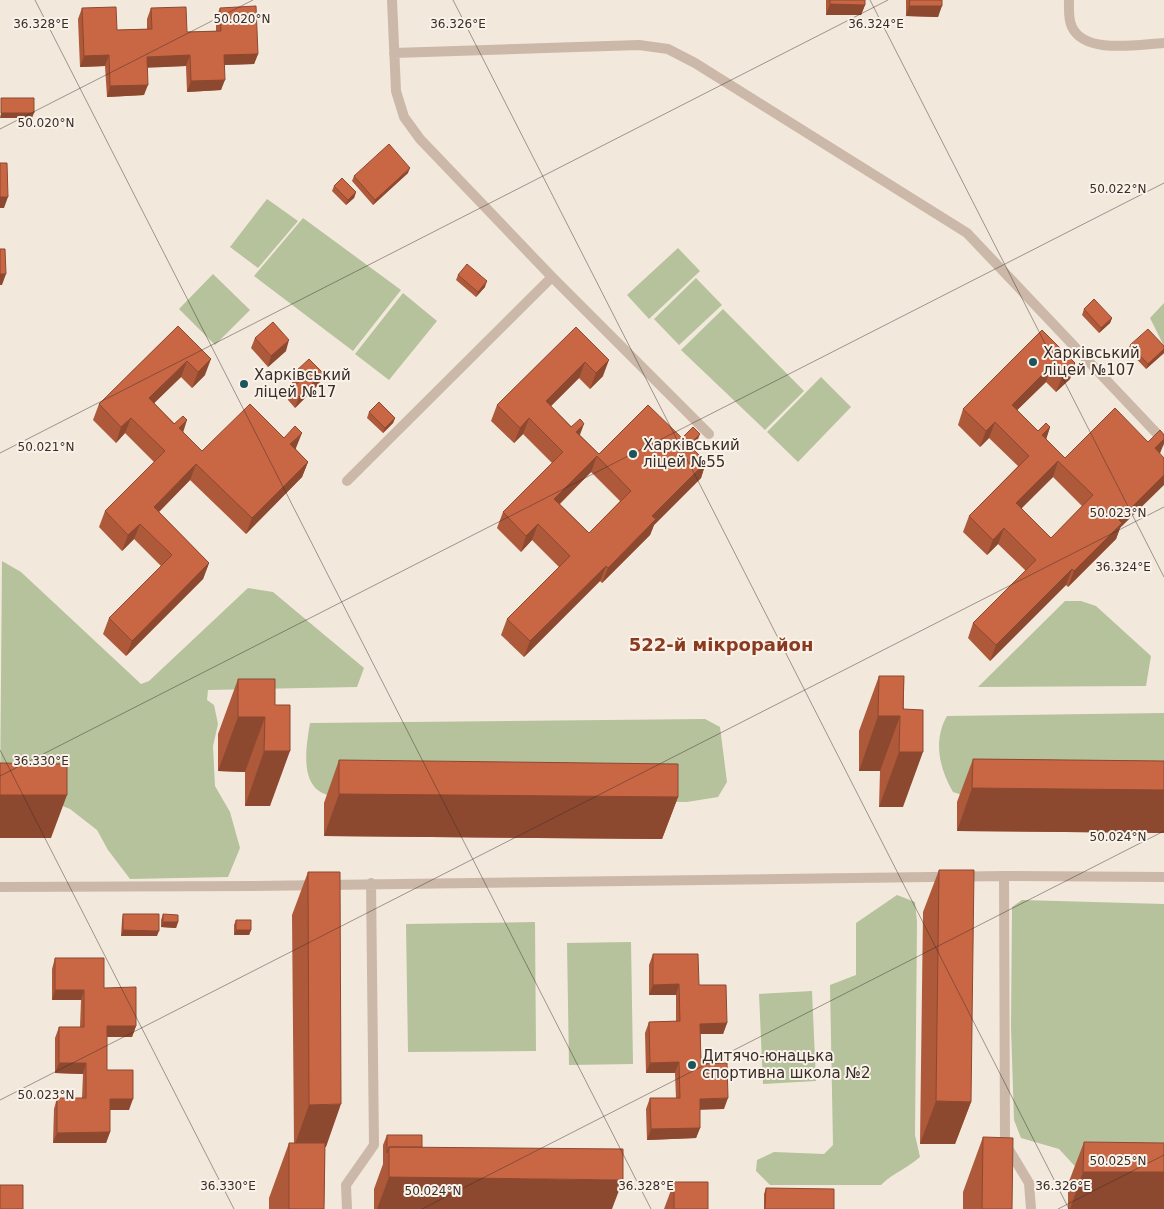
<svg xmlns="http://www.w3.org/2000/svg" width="1164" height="1209" font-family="'DejaVu Sans',sans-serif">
<rect width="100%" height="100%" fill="#f3e8dc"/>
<path fill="#b5c29c" d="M267,199l31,22 -40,47 -28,-21z
M303,218l98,72 -48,61 -99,-75z
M678,248l22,23 -51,48 -22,-24z
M213,274l37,36 -35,35 -36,-36z
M696,278l26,27 -43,40 -25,-26z
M403,293l34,28 -48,59 -34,-26z
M1164,303v43l-14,-28z
M723,309l81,82 -39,39 -84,-80z
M821,377l30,30 -53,55 -31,-30z
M2,561l19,11 120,112 8,-3 99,-93 25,4 91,76 -7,19 -149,3 -1,10 7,5 4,19 -5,22 2,40 15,26 10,36 -12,29 -98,2 -22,-29 -11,-20 -27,-21 -25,-10 -45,-1z
M1065,601h16l15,5 55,50 -5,30 -168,1z
M1164,713v86l-193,-1 -18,-6c-14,-24 -20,-52 -6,-76z
M705,719l15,8 7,55 -9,15 -31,5 -354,-5c-4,-2 -10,-3 -14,-6 -19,-13 -12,-49 -9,-68z
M897,895l18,7 2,20 -2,213 5,22c-12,11 -27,16 -39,28h-111l-14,-14 1,-11 17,-8 50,2 9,-9 -3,-160 26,-10v-52z
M1022,900l142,4v272l-81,-1 -24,-26 -38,-11 -7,-18 -3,-93 1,-120z
M535,922l1,129 -128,1 -2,-128z
M631,942l2,122 -64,1 -2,-122z
M812,991l4,90 -53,3 -4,-90z"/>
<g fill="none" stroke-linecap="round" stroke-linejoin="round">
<path stroke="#cbb8a8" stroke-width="10" d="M392,0l4,91 8,26 16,22 132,138 157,157
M1069,0c0,9 -1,19 3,27 13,28 67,17 92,16
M394,53l245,-8 29,4 27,14 272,170 197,208
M347,481l205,-204
M1004,876l160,1
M0,887l253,-1 751,-10 1,267 24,40 2,26
M347,1209l-1,-24 28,-40 -3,-262"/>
</g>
<path fill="#ad593a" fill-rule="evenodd" d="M826,0h39v5l-4,10h-35z
M906,0h36l-4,17 -32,-1z
M82,8l35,22 30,-1v-10l4,-11 36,24 29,-1v-13l4,-10 38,46 -4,10 -29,1 -4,25 -34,2 -1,-26 -39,1 -3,28 -37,2 -2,-31 -25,1 -2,-48z
M408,173l-35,32 -21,-24 2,-5z
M334,186l22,6 -2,6 -8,7 -14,-14z
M458,275l27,12 -9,10 -20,-17z
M1084,309l28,9 -2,5 -11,10 -17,-18z
M178,326l27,49 -13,13 -11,-11 -27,26 48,48 82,-13 12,10v1l12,13 -6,15 -56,57 -56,-54 -31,32 50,51 -6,16 -77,77 -23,-22 6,-16 52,-52 -27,-27 -12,12 -23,-24 6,-16 49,-49 -29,-29 -9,10 -23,-23 6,-16z
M576,327l27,49 -13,13 -11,-11 -28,28 48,48 83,-16 12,11v1l12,12 -5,16 -47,47 -4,10 -48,48 -2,-2 -76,76 -23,-22 6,-16 52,-52 -27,-27 -11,12 -24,-24 6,-16 49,-49 -29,-29 -9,9 -23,-22 6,-16zM591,472l29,29 -31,32 -29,-29z
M1042,330l33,33 -5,16 -14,13 -10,-10 -29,28 21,21 12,-4 -4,12 19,19 83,-16 16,-7v8l-4,10 -40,75 -4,11 -48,48 -2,-2 -76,76 -22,-23 5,-15 53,-52 -28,-27 -11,11 -24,-23 6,-16 49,-50 -29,-28 -9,9 -22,-22 5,-16zM1053,477l29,29 -31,32 -30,-30z
M255,338l31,13 -18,16 -17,-19z
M1130,345l34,4v4l-18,16 -18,-19z
M295,372l24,12 -24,24 -7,-8 3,-11 4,-3 -3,-3z
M369,412l26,6 -2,5 -10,10 -16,-15z
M879,676h25l-1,131h-24l1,-36h-21v-40z
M238,679l37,26 -5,101h-25v-34l-27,-1v-37z
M973,759l191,2v72l-207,-2v-29z
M339,760l339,37 -16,42 -338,-3v-33z
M939,870l32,232 -16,42h-35l3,-232z
M308,872l18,275h-1l-1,62h-55v-11l20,-55h5l-2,-228z
M123,914l34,22h-36l1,-16z
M163,914l15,8 -2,6 -15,-1v-7z
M236,920l15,10 -2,5h-15v-10z
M653,954l46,31 28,38 -4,11h-23l1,30 23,45h-24v19l-4,10 -49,2 -1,-31 4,-11h26l-1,-25h-29l-1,-40 4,-11 27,-1v-26h-27v-30z
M55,958l49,30 32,38 -4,11h-25v33l22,40h-19v22l-4,11h-53l1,-34 3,-11h25l1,-24 -28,-1v-35l4,-11h21l1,-27h-29v-31z
M387,1135l35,12 190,62h-238v-20l9,-25v-19z
M983,1137l29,72h-49v-17z
M1084,1142l80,67h-96v-25z
M674,1182l34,27h-44z
M766,1188l68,21h-70v-15z"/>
<path fill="#8d4830" d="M830,4l35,1 -4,10h-35z
M909,6h33l-4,11 -32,-1z
M258,54l-4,10 -34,1 4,-10z
M109,55l-4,11 -25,1 4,-11z
M190,55l-4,11 -43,2 4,-11z
M225,80l-4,10 -34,2 4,-11z
M148,85l-4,10 -37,2 3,-11z
M1,113h33l-2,5h-32z
M410,168l-2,5 -35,32 2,-5z
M356,192l-2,6 -8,7 2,-5z
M0,197h8l-4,11h-4z
M0,274h6l-4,11h-2z
M487,281l-2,6 -9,10 2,-5z
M1112,318l-2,5 -11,10 2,-5z
M289,340l-3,11 -18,16 3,-11z
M1164,349v4l-18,16 2,-5z
M211,359l-6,16 -13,13 6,-16z
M609,360l-6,16 -13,13 6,-16z
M187,361l-6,16 -38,37 6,-16z
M585,362l-6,16 -39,39 6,-16z
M1075,363l-5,16 -14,13 6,-15z
M1051,366l-5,16 -40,39 6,-16z
M323,373l-4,11 -24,24 4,-11z
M131,418l-6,15 -9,10 5,-16z
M395,418l-2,5 -10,10 2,-5z
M529,418l-6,16 -9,9 6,-15z
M187,420l-5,16 -3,-8z
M995,422l-6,16 -9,9 6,-16z
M584,424l-6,16 -2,-8z
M1050,427l-5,16 -3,-8z
M302,433l-6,15 -11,12 5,-16z
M700,434l-6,15 -11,12 6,-16z
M1164,439v4l-4,10 -11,11 6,-16z
M597,456l-6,16 -42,42 5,-15z
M1058,461l-5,16 -42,42 5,-16z
M308,462l-6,15 -56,57 6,-16z
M706,462l-5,16 -47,47 -4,10 -48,48 6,-15 44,-52z
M196,464l-6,16 -42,43 6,-16z
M1164,475v10l-44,43 -4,11 -48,48 6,-16 45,-51z
M140,524l-6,15 -12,12 6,-16z
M538,524l-6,16 -11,12 5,-16z
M1004,528l-6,16 -11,11 6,-15z
M209,563l-6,16 -77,77 6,-15z
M606,566l-6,15 -76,76 6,-16z
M1072,569l-6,16 -76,76 6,-16z
M878,716h22l-20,55h-21z
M238,717h27l-20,55 -27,-1z
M264,751h26l-20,55h-25z
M899,752h24l-20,55h-24z
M972,788l192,2v43l-207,-2z
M339,794l339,3 -16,42 -338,-3z
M0,795h67l-16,43h-51z
M163,922h15l-2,6 -15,-1z
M123,930l36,1 -2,5h-36z
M236,930h15l-2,5h-15z
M679,984l-3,11h-27l4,-10z
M55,990h29l-3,10h-29z
M727,1023l-4,11h-27l4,-10z
M107,1026h29l-4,11h-29z
M679,1062l-4,11h-29l4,-10z
M59,1063h27l-3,11 -28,-1z
M728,1098l-4,11 -28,1 4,-11z
M110,1099h23l-4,11h-23z
M936,1101l35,1 -16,42h-35z
M341,1104l-15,43h-32l15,-42z
M700,1128l-4,10 -49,2 4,-11z
M110,1132l-4,11h-53l4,-10z
M1083,1172h81v37h-94z
M389,1177l234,3 -11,29h-235z"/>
<path fill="#c96744" stroke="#8d4830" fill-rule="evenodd" d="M830,0h35v5l-35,-1z
M910,0h32v6h-33z
M256,6l2,48 -34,1 1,25 -34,1 -1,-26 -43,2 1,28 -38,1 -1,-31 -25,1 -2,-48 34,-1 1,23 35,-1 -1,-21 35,-1 1,25 34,-1 -1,-23z
M1,98h33v15h-33z
M389,144l21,24 -35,32 -21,-24z
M0,163h7l1,34h-8z
M342,178l14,14 -8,8 -14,-14z
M0,249h5l1,25h-6z
M467,264l20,17 -9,11 -20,-17z
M1094,299l18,19 -11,10 -17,-19z
M273,322l16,18 -18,16 -16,-18z
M178,326l33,33 -13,13 -11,-11 -38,37 25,26 9,-8 4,4 -8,8 23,23 48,-47 34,34 11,-12 7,7 -12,11 18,18 -56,56 -56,-54 -42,43 55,56 -77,78 -23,-23 63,-63 -32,-31 -12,11 -23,-24 60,-60 -34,-33 -10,9 -22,-23z
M576,327l33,33 -13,13 -11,-11 -39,39 25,26 9,-8 2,2 2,3 -8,8 23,22 49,-49 34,33 11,-11 7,7 -11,11 17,17 -54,54 4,3 -48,49 -2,-2 -76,75 -23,-22 63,-63 -32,-32 -12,12 -23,-24 60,-60 -34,-34 -9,10 -23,-23zM597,456l34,35 -42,42 -35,-34z
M1148,329l16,17v3l-16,15 -18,-19z
M1042,330l33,33 -13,14 -11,-11 -39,39 26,26 8,-8 4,4 -8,8 23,23 50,-50 33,34 12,-12 4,5v4l-9,9 9,10v17l-45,45 3,3 -48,48 -2,-2 -76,76 -23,-22 63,-63 -32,-32 -11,12 -24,-24 60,-60 -34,-34 -9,9 -23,-22zM1058,461l35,34 -42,43 -35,-35z
M309,359l14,14 -24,24 -8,-8 11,-10 -7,-7z
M379,402l16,16 -10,10 -16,-16z
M879,676h25l-1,33 20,1v42h-24l1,-36h-22z
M238,679h37v26h15v46h-26l1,-34h-27z
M973,759l191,2v29l-192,-2z
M339,760l339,4v33l-339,-3z
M0,763l67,1v31h-67z
M939,870h35l-3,232 -35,-1z
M308,872h32l1,232 -32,1z
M123,914h36v17l-36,-1z
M163,914l15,1v7h-15z
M236,920h15v10h-15z
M653,954h45l1,31h27l1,38 -27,1 1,40 26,-1 1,35 -28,1v29l-49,1 -1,-31h30l-1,-36 -29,1 -1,-41 31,-1 -1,-37 -26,1z
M55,958h49v30l32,-1v39h-29v44h26v29h-23v33l-53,1v-35h29v-35h-27v-36h25v-37h-29z
M387,1135h35v12h-33l-2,6z
M983,1137l30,1 -1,71h-30z
M1084,1142l80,1v29h-81z
M289,1143h36l-1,66h-35z
M389,1147l234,2v31l-234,-3z
M674,1182h34v27h-34z
M0,1185h23v24h-23z
M766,1188l68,1v20h-69z"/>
<path fill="none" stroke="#382d28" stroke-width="1" stroke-opacity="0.45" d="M35,0l616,1209M453,0l616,1209M870,0l294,577M0,129l253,-129M0,453l888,-453M0,750l234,459M0,776l1164,-593M0,1100l1164,-593M422,1209l742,-378M1058,1209l106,-54"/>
<g fill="#1c555a" stroke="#faf2e9" stroke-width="2">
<circle cx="1033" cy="362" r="5"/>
<circle cx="244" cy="384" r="5"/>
<circle cx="633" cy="454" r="5"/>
<circle cx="692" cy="1065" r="5"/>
</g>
<g text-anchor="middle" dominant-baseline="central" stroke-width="4" stroke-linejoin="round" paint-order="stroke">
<g font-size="15" fill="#382d28" stroke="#faf2e9" text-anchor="start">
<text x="1043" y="353">Харківський<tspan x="1043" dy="17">ліцей №107</tspan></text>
<text x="254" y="375">Харківський<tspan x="254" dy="17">ліцей №17</tspan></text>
<text x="643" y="445">Харківський<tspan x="643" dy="17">ліцей №55</tspan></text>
<text x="702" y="1056">Дитячо-юнацька<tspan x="702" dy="17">спортивна школа №2</tspan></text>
</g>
<g font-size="18" font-weight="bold" fill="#893a1f" stroke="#faf2e9">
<text x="721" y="644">522-й мікрорайон</text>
</g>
</g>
<g font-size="12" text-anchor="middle" fill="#382d28" stroke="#faf2e9" stroke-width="4" stroke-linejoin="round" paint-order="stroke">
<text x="242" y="23">50.020°N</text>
<text x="41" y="28">36.328°E</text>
<text x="458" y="28">36.326°E</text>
<text x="876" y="28">36.324°E</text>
<text x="46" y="127">50.020°N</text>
<text x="1118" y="193">50.022°N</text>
<text x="46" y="451">50.021°N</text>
<text x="1118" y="517">50.023°N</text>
<text x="1123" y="571">36.324°E</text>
<text x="41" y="765">36.330°E</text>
<text x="1118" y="841">50.024°N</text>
<text x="46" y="1099">50.023°N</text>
<text x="1118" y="1165">50.025°N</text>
<text x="228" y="1190">36.330°E</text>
<text x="646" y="1190">36.328°E</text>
<text x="1063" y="1190">36.326°E</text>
<text x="433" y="1195">50.024°N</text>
</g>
</svg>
